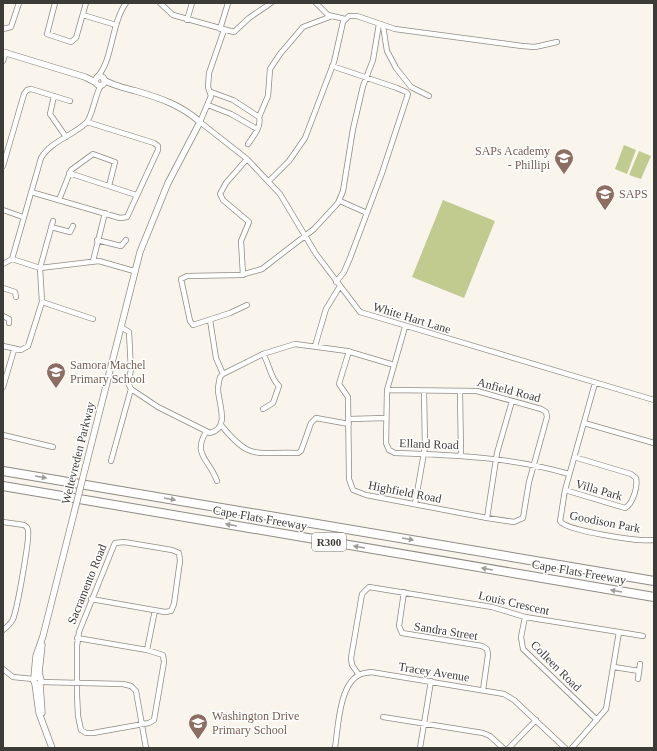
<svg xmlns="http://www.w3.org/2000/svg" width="657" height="751" font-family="'Times New Roman',serif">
<rect width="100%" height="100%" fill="#f9f4ec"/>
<path fill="#c1cb90" d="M624,145l12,5 -9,24 -12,-5z
M639,151l12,5 -10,23 -12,-4z
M443,200l52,21 -31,77 -52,-21z"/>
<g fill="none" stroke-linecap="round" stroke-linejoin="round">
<g stroke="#8f8b84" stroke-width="6">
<path id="minor" d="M55,3l-8,31 24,8 5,-4 10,-35
M160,3l13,12 61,17 15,-14 22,-15
M316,3l12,12 17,4
M83,15l33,10
M187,20l5,-17
M383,26l4,25 9,17 15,19 18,9
M3,29l8,-2 8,-24
M220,29l8,-26
M224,30l-15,43 -1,14 3,9 -11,26 47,37 33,35 36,60 44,58 294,88
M3,61l3,-9
M332,66l65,22 9,4 2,2 -26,79 -32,85 -6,14 -8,10
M98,76c15,-17 13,-52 28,-73
M211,92l22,8 26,17c3,9 -6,20 -11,27
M54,96l-4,18 16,23
M208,105l23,9 26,15
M259,117l9,-21 2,-27 10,-15 23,-27 29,-11
M3,166l21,-72 3,-4 4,-1 39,12
M69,173l67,22
M269,181l20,-20 16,-23 29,-76 9,-40 6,-6h8l38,13 127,17 13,1 22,-5
M31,192l89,26 7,-1 31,-67v-4l-4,-3 -67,-21
M59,200l12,-30 22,-16 22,8 -6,24
M340,201l27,12
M3,210l20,7
M51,227l19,5 3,-6
M97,240l24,6 5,-6
M12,259l29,-101c9,-16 31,-22 45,-35 6,-5 9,-28 15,-38
M12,259l28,9 59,-7 35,10
M93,261l12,-48
M3,264l9,-5
M243,275l-2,-34 8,-19 -26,-22 -3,-6 6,-11 21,-24
M3,288l12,4 1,5
M42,302l51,17
M247,305l-17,8 -37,12 -3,-4 -9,-42 6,-3 54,-1 21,-6 52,-40 24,-26 5,-12 10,-62 10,-43 10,-26 6,-36
M3,316l6,3v4
M210,320l6,38 7,16
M121,327l8,5 2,38 -3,13 3,6 27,18 52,26c20,-5 9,-28 8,-43 0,-4 1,-8 2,-13l3,-3 40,-20 32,-10 52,7 47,14
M405,327l-18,63 -1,53 3,7 6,3c60,2 115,4 174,21
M3,346l18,4 7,-4 14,-44 -2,-34 13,-47
M315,346l11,-37 14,-23
M349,351l-10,33 9,13 1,82 4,11 13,5 121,23 27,4 9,-4 6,-36 18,-65 -1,-5 -5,-3 -64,-18 -90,-1
M263,354c7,11 7,24 16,32l-6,17 -10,6
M595,383l-30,107 -5,31c6,10 80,21 94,19
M3,387l11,-37
M460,391l1,64
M349,419l37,-1
M584,423l70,20
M221,425c30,37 35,26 77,28l3,-2 10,-28 5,-5 33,6
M206,432c-14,23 4,28 11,49
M3,435l50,12
M111,461l20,-72
M565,490l60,18c8,-4 13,-22 11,-30l-5,-4 -57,-17
M415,504l10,-57 -1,-56
M487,518l10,-65 15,-52
M3,522l21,3c3,2 3,2 4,5 2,8 -11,80 -15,89 -2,5 -6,8 -10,11
M404,592l-5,34 3,7 80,13 5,3 1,6 -5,35
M525,617l-4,20 2,12 74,71
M619,632l24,4
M77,638l70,12 16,5 1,7 -10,58 -5,3 -56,10h-7l-5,-3 -3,-14 -1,-21v-49l2,-14 35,-87 1,-2 9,-1 48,8 7,3 1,8 -6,43 -3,7 -6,1 -74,-13
M147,650l8,-40
M614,667l25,4
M3,669l10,8 20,2
M359,675l-7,-10 -1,-7 11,-64 7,-7 123,20 33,10 94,15 -13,77 -34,39
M638,679l2,-15
M41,682l82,2 8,2 5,5 10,57
M383,717l100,16 7,3 13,12
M335,748c3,-19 4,-63 24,-73 3,-2 8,-2 12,-3l133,22 10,6 51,48
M420,748l11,-67
M509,748l27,-28"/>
</g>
<g stroke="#8f8b84" stroke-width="7">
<path id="tertiary" d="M3,52l82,25 10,5
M95.5 81a4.5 4.5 0 1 1 9 0a4.5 4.5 0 1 1-9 0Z
M85,469l55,-217 28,-69 32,-61c-19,-17 -40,-24 -64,-31 -11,-3 -22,-5 -32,-11
M34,677l2,-21 7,-20 31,-123
M39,677l-6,2 2,5h5l1,-4 -2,-7 3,-28
M35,684l4,29 13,35
M40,684l2,29"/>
</g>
<g stroke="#8f8b84" stroke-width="10">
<path id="motorway" d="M3,471l651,110
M3,486l651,111"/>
</g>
<use href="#minor" stroke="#fff" stroke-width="4.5"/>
<use href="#tertiary" stroke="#fff" stroke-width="5.5"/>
<use href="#motorway" stroke="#fff" stroke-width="8"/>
<g stroke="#8f8b84" stroke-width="7" stroke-linecap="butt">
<path id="tertiary-bridge" d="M74,513l11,-44"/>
</g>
<use href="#tertiary-bridge" stroke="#fff" stroke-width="5.5"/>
</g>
<defs><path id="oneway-solid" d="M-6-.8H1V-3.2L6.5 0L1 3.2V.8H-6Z"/></defs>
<g fill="#9e9d9c">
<use href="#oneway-solid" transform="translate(41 477) rotate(10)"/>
<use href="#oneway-solid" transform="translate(170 499) rotate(10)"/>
<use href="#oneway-solid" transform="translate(231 525) rotate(-170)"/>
<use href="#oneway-solid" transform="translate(408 539) rotate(10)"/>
<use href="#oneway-solid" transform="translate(359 547) rotate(-170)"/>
<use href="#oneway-solid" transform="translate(487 569) rotate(-170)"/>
<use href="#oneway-solid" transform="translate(616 591) rotate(-170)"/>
</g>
<defs>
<g id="university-pin" transform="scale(1)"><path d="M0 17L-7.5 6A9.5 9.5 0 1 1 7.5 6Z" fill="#8d6e63" stroke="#fff"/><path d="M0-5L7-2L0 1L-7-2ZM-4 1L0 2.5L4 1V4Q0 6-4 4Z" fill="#fff"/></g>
<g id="school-pin" transform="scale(1)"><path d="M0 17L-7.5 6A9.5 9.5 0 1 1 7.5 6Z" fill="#8d6e63" stroke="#fff"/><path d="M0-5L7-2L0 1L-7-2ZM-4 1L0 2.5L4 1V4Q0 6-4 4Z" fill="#fff"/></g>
</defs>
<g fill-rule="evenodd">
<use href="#university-pin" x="564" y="158"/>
<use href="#school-pin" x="605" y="194"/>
<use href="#school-pin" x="56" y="372"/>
<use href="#school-pin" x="198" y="723"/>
</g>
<g text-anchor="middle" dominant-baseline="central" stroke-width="3" stroke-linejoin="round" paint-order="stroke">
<rect fill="#fff" stroke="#777674" stroke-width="1" x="312" y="533" width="34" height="18" rx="3"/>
<g font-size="11" font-weight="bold" fill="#3d3b38">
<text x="329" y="542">R300</text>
</g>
<g font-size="12" fill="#785e54" stroke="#fff" text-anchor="start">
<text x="550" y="151" text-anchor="end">SAPs Academy<tspan x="550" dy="14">- Phillipi</tspan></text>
<text x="619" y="194">SAPS</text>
<text x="70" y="365">Samora Machel<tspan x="70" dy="14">Primary School</tspan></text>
<text x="212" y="716">Washington Drive<tspan x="212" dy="14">Primary School</tspan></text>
</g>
<g font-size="12" fill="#3d3b38" stroke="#fff">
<text transform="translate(412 318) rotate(17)">White Hart Lane</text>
<text transform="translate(509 390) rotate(15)">Anfield Road</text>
<text transform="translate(429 444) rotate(2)">Elland Road</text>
<text transform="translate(78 453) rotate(-76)">Weltevreden Parkway</text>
<text transform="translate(599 490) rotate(16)">Villa Park</text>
<text transform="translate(405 492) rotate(11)">Highfield Road</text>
<text transform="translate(260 518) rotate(10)">Cape Flats Freeway</text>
<text transform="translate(605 522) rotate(11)">Goodison Park</text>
<text transform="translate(579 572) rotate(10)">Cape Flats Freeway</text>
<text transform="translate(87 584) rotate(-68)">Sacramento Road</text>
<text transform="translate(514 603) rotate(13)">Louis Crescent</text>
<text transform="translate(446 631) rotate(9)">Sandra Street</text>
<text transform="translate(556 666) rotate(45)">Colleen Road</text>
<text transform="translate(434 672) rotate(9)">Tracey Avenue</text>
</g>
</g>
<rect width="657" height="751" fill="none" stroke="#3d3b38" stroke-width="8"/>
</svg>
